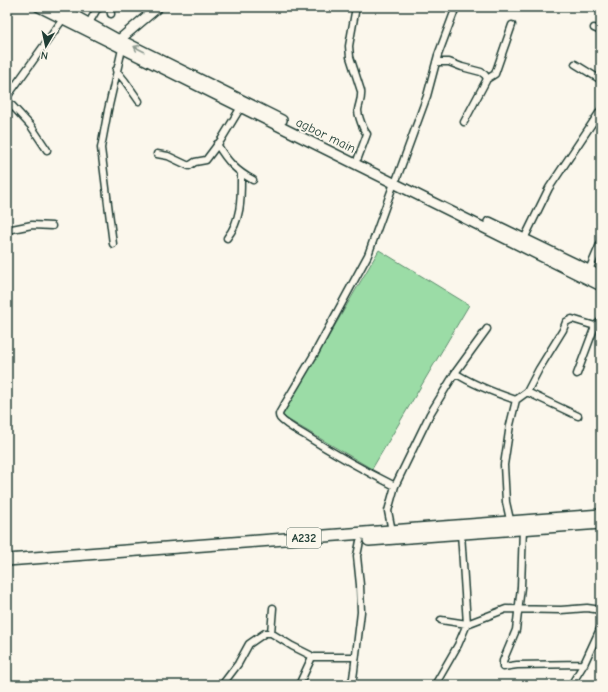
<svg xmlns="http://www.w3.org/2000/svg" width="608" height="692" font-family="'Comic Neue',sans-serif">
<rect width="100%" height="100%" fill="#fbf7ec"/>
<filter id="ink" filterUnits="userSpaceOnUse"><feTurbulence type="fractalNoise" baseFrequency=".025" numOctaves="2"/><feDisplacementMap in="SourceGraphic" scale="8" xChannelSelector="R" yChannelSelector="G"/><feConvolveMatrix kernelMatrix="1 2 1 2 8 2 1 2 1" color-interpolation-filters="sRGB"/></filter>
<g filter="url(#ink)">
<path fill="#9bdca6" stroke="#5d8c6d" d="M379,250l90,55 -97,164 -90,-53z"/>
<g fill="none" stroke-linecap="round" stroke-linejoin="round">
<g stroke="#1f3d34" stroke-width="9">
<path id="street" d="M105,7l5,2 1,5
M356,7l-7,39 1,11 11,34c1,8 -2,12 -3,19 0,5 5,20 9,24l-9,24
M89,23l8,-14 6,-2
M594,28l7,3
M436,62h13l13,5 19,5 4,3 2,4 -23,43
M575,64l26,16
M116,70l9,11 14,20
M487,79l8,-5 17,-49
M7,97l56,-78
M7,100l24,26 16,24
M217,144c10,17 19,27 36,36
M157,154l11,2 21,10 6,-4 11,-2 15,-20 20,-33
M397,178l30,-82 11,-41 18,-48
M394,183l-26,72 -53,98 -35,59c-1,2 -2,3 0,6 5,6 16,12 23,16 30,19 60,36 92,52
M7,230l25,-5 20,1
M227,238c15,-19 14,-41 14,-65
M524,239l25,-51 52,-78
M113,244l-12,-96 7,-38 14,-61
M589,270l12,-28
M455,373l32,-44
M577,374l18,-48
M527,392l51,24
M511,524l-5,-22 -2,-37 6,-40 6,-25 11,-8 12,-23 24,-39 3,-8 6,-3 23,7 6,-5
M523,528l-2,59 -5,43 -13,31v6l14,-2 67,-1
M392,531l-4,-20 7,-25 35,-72 25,-41c19,12 40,20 61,27
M441,620l26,4 39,-15 55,1 26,-2 14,2
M271,633l2,-25
M222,685l16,-21 11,-20 16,-11h6l21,13 18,9 2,2h43
M299,685l13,-28
M350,685l3,-7 1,-7 7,-59 -1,-27 -3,-29 3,-15
M435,685l23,-40 9,-21 -6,-91
M571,685l13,-21 17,-37"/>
</g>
<g stroke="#1f3d34" stroke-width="12">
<path id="secondary" d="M39,7l562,279
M59,7l60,33 10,4 153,76
M119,40l39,-33
M489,222l112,54"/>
</g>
<g stroke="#1f3d34" stroke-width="14">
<path id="highway" d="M369,540l232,-17
M7,560l594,-45"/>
</g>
<use href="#street" stroke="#fbf7ec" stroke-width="6"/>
<use href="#secondary" stroke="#fbf7ec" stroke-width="9"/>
<use href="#highway" stroke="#fbf7ec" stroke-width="11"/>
</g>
<defs><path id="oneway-shaft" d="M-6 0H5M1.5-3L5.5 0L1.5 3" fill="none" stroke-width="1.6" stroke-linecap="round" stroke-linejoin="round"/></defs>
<use stroke="#8d9a90" href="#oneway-shaft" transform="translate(139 49) rotate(-153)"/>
</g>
<g text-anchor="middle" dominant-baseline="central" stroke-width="4" stroke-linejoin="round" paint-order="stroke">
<rect fill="#fbf7ec" stroke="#61756b" stroke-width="1" x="287" y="528" width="34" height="20" rx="3"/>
<g font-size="12" font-weight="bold" fill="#1f3d34">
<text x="304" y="538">A232</text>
</g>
<g font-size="13" fill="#1f3d34" stroke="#fbf7ec">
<text transform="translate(326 135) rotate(26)">agbor main</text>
</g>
</g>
<rect width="608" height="692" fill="none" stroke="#fbf7ec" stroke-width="24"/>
<rect x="12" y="12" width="584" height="668" fill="none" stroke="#1f3d34" stroke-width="1.5" filter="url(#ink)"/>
<g transform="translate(46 46) rotate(189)" stroke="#fbf7ec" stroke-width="3" paint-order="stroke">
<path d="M0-3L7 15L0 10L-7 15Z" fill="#1f3d34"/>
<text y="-6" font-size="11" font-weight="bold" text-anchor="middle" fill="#1f3d34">N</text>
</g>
</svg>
